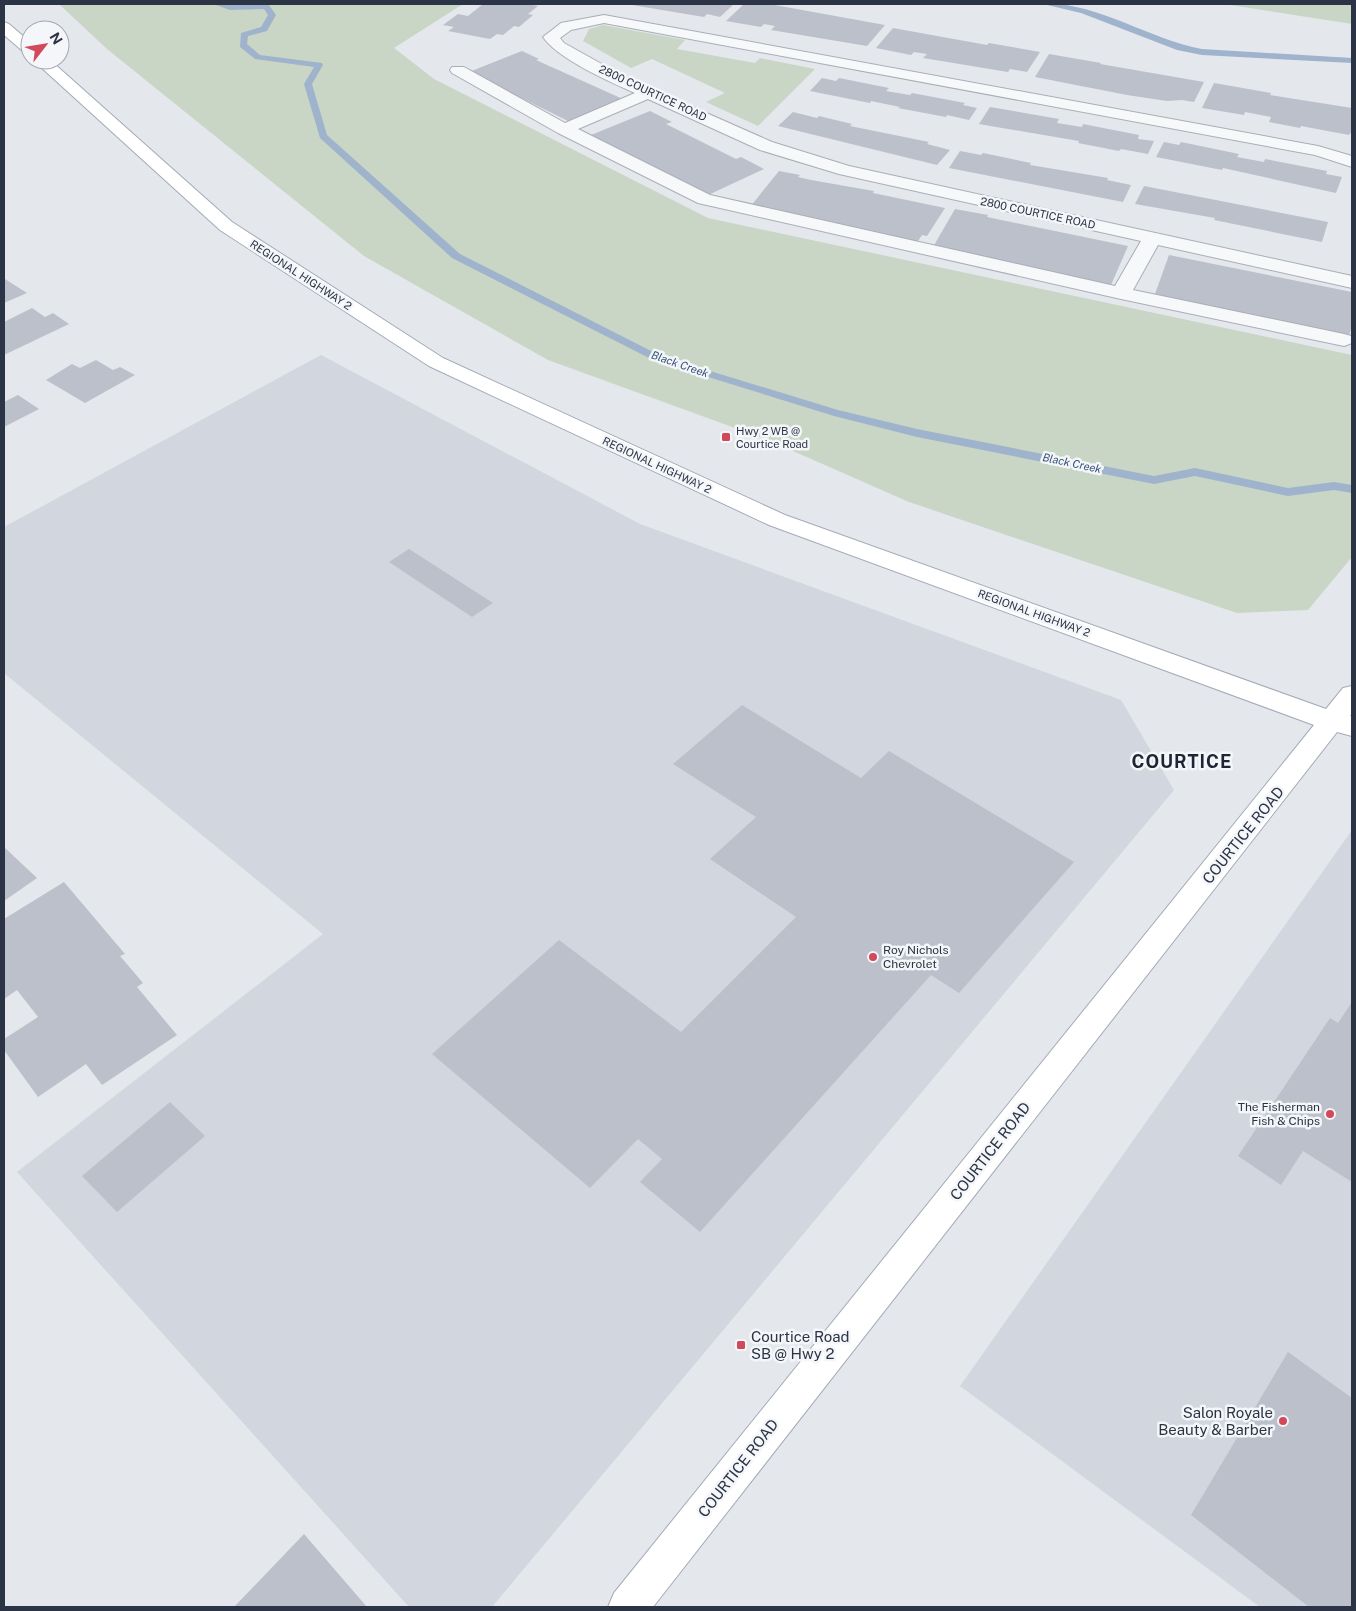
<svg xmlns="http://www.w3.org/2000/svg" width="1356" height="1611" font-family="'Public Sans',sans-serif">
<rect width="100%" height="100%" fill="#e4e7ec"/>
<path fill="#d2d6de" d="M321,355l319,169 481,176 53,90 -682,817h-83l-392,-435 306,-238 -319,-261v-146z
M1352,830v777h-92l-300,-221z"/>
<path fill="#c9d6c5" d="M59,4h404l-69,44 40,31 274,139 644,137v202l-44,53 -71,3 -328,-111 -141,-62 -220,-80 -184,-104 -257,-207z
M1224,4h128v20z
M603,25l82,15 -8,9 78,14 5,-5 55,11 -57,57 -52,-24 19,-9 -73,-34 -21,9 -48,-27 6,-12z"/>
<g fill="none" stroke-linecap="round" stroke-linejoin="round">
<path fill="#9fb4cc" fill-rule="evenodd" d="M213,4l56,1 7,10 -9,16 -19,5 -1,8 13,11 62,8 1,2 -11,19 15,51 133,119 201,102 177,54 79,19 237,47 41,-8 93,20 46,-6 18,3v8l-18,-3 -46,6 -93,-20 -41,8 -237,-47 -83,-21 -181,-56 -201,-102 -132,-120 -16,-54 10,-17 -59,-8 -15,-12 1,-14 20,-6 7,-12 -4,-6 -34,1z
M1043,4c52,-3 107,36 159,45l150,9v5l-150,-8 -25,-5 -96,-37z"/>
</g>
<path fill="#bbc0ca" d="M483,4h51l-1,1 5,1 -10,8 5,1 -14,12 -5,-1 -11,9 -6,-1 -7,5 -42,-8 6,-4 -11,-2 15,-11 10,2z
M626,4h108l-14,13 -13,-3 -3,3z
M744,4h25l116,21 -18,21 -96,-16 4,-4 -11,-2 -3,3 -35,-6z
M893,28l94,17 2,-2 51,9 -13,20 -17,-3 -2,3 -85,-14 4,-4 -13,-2 -3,3 -35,-7z
M522,51l17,8 -3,1 89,40 -53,23 -103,-51z
M1049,54l52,9 -1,1 104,18 -10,20 -12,-2 -15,1 -40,-6 -92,-18z
M822,78l14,3 3,-3 50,10 -3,3 24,4 2,-2 53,10 -2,2 14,3 -8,12 -22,-5 -1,2 -48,-9 2,-1 -29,-6 -1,2 -60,-12z
M1214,83l57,10 -1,2 82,13v23l-3,4 -48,-9 -1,2 -31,-6 2,-5 -26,-5 -1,3 -42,-7z
M990,107l69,12 -2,4 25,4 1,-3 56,11 -1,4 16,2 -6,13 -27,-5 -2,2 -41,-8 1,-2 -100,-17z
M650,111l22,11 -6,2 70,35 5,-2 23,12 -58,27 -115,-61z
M793,112l24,6 2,-2 33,8 -2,2 79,16 -2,2 23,6 -13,15 -159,-39z
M1164,142l15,3 2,-3 58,12 -2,3 27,5 1,-3 62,12 -1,3 16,3 -6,16 -113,-25 -1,2 -66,-13z
M960,151l21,4 2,-2 48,10 -1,2 78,13 -1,2 24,5 -8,17 -174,-34z
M779,171l21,4 -2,2 13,3 63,11 -1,2 72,15 -18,28 -5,-1 -6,9 -166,-37z
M1144,186l184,36 -6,20 -108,-22 1,-2 -80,-14z
M955,209l33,6 -1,2 141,29 -17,39 -178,-38z
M1169,255l183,37v34l-3,10 -194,-42z
M5,279l22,14 -23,10v-23z
M32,308l13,9 8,-4 16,11 -65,31v-33z
M96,360l17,10 7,-3 15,8 -50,28 -39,-23 26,-16 8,4z
M18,395l21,14 -35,18v-25z
M409,549l84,54 -21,14 -83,-55z
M742,705l119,73 28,-27 185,111 -115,131 -28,-18 -231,257 -60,-50 22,-23 -24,-20 -48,49 -158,-134 127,-114 122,92 115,-115 -86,-58 46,-42 -83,-53z
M4,847l33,31 -33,23z
M64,882l61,72 -5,2 23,27 -6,4 40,48 -75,50 -16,-21 -48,33 -34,-47v-11l34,-22 -21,-27 -13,9v-80z
M1352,1002v180l-49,-31 -22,34 -43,-29 92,-138 8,5z
M170,1102l35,34 -88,76 -35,-36z
M1288,1352l64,46v209h-43l-118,-92z
M304,1534l63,73h-133z"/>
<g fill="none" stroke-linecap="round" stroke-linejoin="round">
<g stroke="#a9aeb7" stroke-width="2">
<path id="minor" d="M604,15l714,131 34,10v11l-37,-12 -711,-132 -33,7 -11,8 4,5 61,34 147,65 77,24 503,110v12l-194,-43 -25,45 211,44 7,2 1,7 -8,3 -223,-47 -423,-96 -140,-70 -106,-60 -2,-3 2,-3h12l101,56 70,-30c-25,-11 -77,-34 -92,-56l18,-14zM648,99l112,51 79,24 302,67 -26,45 -405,-91 -132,-66z"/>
</g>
<g stroke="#a3abb8" stroke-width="2">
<path id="major" d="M4,22l5,2 21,18v13l-5,-2 -21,-18z
M33,60h17l182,162 211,136 342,157 541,194 17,-21 9,-2v27l-2,3h2v20l-15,-4 -684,875h-45l6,-14 700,-868 -545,-200 -340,-159 -209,-136z"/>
</g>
<use href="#minor" fill="#f7f8fa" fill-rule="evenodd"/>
<use href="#major" fill="#fff" fill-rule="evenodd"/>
</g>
<g fill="#d1495b" stroke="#f4f6f9" stroke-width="2">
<rect x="721" y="432" width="10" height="10" rx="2.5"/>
<circle cx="873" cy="957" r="5"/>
<circle cx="1330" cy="1114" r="5"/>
<rect x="736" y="1340" width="10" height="10" rx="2.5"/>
<circle cx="1283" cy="1421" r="5"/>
</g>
<g text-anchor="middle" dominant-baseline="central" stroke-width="5" stroke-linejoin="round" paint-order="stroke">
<g font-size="11" fill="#2b3445" stroke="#f4f6f9">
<text transform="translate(653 93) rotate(25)">2800 COURTICE ROAD</text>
<text transform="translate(1038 213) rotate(12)">2800 COURTICE ROAD</text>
<text transform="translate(301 275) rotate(33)">REGIONAL HIGHWAY 2</text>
<text transform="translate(657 465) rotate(25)">REGIONAL HIGHWAY 2</text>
<text transform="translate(1034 613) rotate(20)">REGIONAL HIGHWAY 2</text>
</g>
<g font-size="11" font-style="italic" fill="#34527a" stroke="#f4f6f9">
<text transform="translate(680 364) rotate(19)">Black Creek</text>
<text transform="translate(1072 463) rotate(12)">Black Creek</text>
</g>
<g font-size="11" fill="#2b3445" stroke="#f4f6f9" text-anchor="start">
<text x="736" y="431">Hwy 2 WB @<tspan x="736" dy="13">Courtice Road</tspan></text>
</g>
<g font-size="12" fill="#2b3445" stroke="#f4f6f9" text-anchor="start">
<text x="883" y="950">Roy Nichols<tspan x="883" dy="14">Chevrolet</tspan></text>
<text x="1320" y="1107" text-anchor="end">The Fisherman<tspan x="1320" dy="14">Fish &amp; Chips</tspan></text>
</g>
<g font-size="15" fill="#2b3445" stroke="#f4f6f9">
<text transform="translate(1243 835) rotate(-51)">COURTICE ROAD</text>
<text transform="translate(990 1151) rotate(-52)">COURTICE ROAD</text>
<text transform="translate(738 1468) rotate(-52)">COURTICE ROAD</text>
</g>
<g font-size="15" fill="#2b3445" stroke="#f4f6f9" text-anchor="start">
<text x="751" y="1336">Courtice Road<tspan x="751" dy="17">SB @ Hwy 2</tspan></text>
<text x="1273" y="1412" text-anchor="end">Salon Royale<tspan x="1273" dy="17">Beauty &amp; Barber</tspan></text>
</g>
<g font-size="18" font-weight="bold" letter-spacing="1" fill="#1d2536" stroke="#f4f6f9">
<text x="1182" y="761">COURTICE</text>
</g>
</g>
<rect width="1356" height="1611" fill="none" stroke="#2b3445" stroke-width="10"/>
<g transform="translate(45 45) rotate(59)"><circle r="24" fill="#f4f6f9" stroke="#a4a8b1"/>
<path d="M0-4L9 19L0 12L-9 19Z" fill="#d1495b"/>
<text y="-8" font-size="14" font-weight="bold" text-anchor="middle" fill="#2b3445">N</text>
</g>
</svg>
